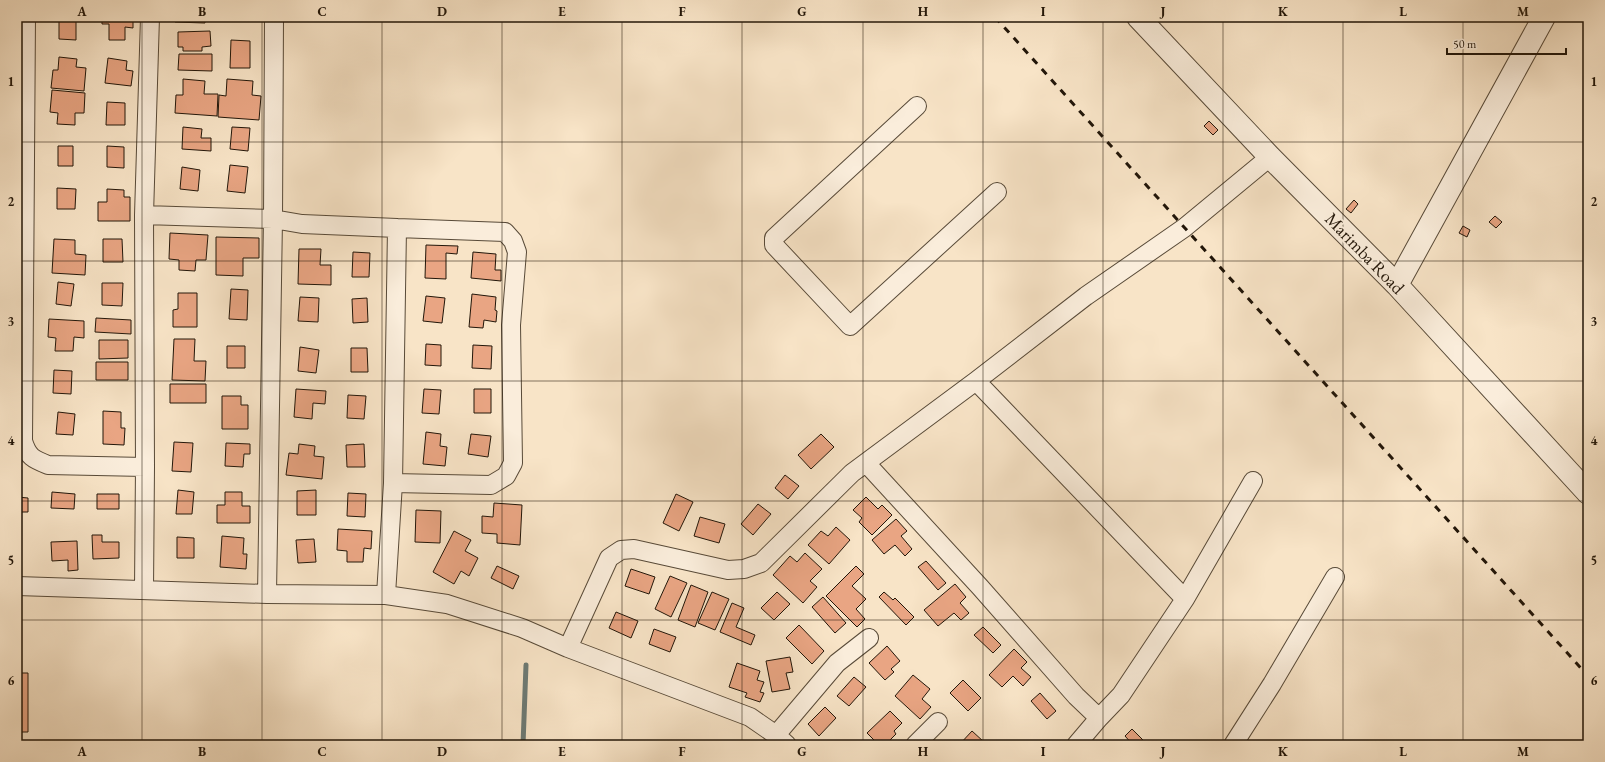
<svg xmlns="http://www.w3.org/2000/svg" width="1605" height="762" font-family="'EB Garamond',serif">
<rect width="100%" height="100%" fill="#f8e4c7"/>
<filter id="stains"><feTurbulence type="fractalNoise" baseFrequency=".005" numOctaves="4"/><feColorMatrix values="0 0 0 0 .2 0 0 0 0 .09 0 0 0 0 .02 0 0 0 .5 -.17"/></filter>
<radialGradient id="worn" r=".72"><stop offset=".6" stop-color="#630" stop-opacity="0"/><stop offset="1" stop-color="#630" stop-opacity=".3"/></radialGradient>
<g fill="none" stroke-linecap="round" stroke-linejoin="round">
<path stroke="#6d7a74" stroke-width="5" d="M523,745l3,-80"/>
</g>
<path fill="#e9a583" stroke="#221609" d="M59,17h17v23l-17,-1z
M102,17h31v11l-8,-1v13h-16v-16h-7z
M175,17h30v6l-30,-1z
M231,17h19v4h-19z
M210,31l1,15 -9,1v4h-19v-4h-5v-15z
M231,40l19,1v27h-20z
M179,54h33v17l-34,-1z
M59,57l18,2 -1,8 10,1 -2,23 -33,-3 2,-18h5z
M108,58l19,3 -1,9 7,1 -2,15 -26,-3z
M183,79l22,2 -1,13h14l-1,22 -42,-3 1,-18h7z
M227,79l26,2 -1,14 9,1 -2,24 -41,-3 1,-22 7,1z
M52,90l33,3 -1,20h-9v12l-18,-1 1,-11 -8,-1z
M107,102l18,1v22h-19z
M1209,121l9,9 -5,5 -9,-9z
M183,127l19,2 -1,9h10v13l-29,-2z
M232,127l18,1 -2,23 -18,-2z
M58,146h15v20h-15z
M107,146l17,1v21l-17,-1z
M230,165l18,2 -3,26 -18,-2z
M182,167l18,3 -2,21 -18,-2z
M57,188l19,1 -1,20h-18z
M107,189l17,1v7h6v24h-32v-19h9z
M1354,200l4,4 -7,9 -5,-4z
M1495,216l7,6 -6,6 -7,-6z
M1463,226l7,4 -3,7 -8,-4z
M170,233l38,2 -2,25h-10l-1,11 -16,-1v-10l-10,-1z
M216,237l43,1v20h-16v18l-27,-1z
M54,239l21,1v14l11,1 -1,20 -33,-2z
M103,239h19l1,23h-20z
M426,245l32,1 -1,8 -11,-1v26l-21,-1z
M299,249h22l-1,16h11v20l-33,-1z
M353,252l17,1 -1,24h-17z
M473,252l23,2 -1,16h6v11l-30,-3z
M58,282l16,2 -3,22 -15,-2z
M102,283h21l-1,23 -20,-1z
M231,289l17,1 -1,30 -18,-1z
M178,293h19v34h-24v-17l5,-1z
M472,294l24,3 -1,13 2,1 -1,11 -12,-2 -1,8 -14,-1z
M426,296l19,2 -3,25 -19,-2z
M300,297l19,1 -1,24 -20,-1z
M367,298l1,24 -15,1 -1,-24z
M96,318l35,2v14l-36,-2z
M49,319l35,2v17l-10,-1 -1,14h-18l1,-13 -8,-1z
M174,339h21l-1,22h12l-1,20 -33,-1z
M99,340h29v18l-29,1z
M426,344l15,1v21l-16,-1z
M473,345l19,1 -1,23 -19,-1z
M227,346h18v22h-18z
M300,347l19,3 -3,23 -18,-2z
M351,348h16l1,24h-17z
M96,362h32v18h-32z
M54,370l18,1 -1,23 -18,-1z
M170,384h36v19h-36z
M296,389l30,2 -1,13 -12,-1 -1,16 -18,-2z
M424,389l17,1 -2,24 -17,-1z
M474,389h17v24h-17z
M348,395l18,1 -2,23 -17,-1z
M222,396h19v9h7v24h-26z
M103,411l18,1v16h4l-1,17 -21,-1z
M58,412l17,2 -2,21 -17,-1z
M426,432l15,2 -1,12 7,1 -2,19 -22,-2z
M471,434l20,2 -3,21 -20,-3z
M821,434l13,13 -23,22 -13,-14z
M174,442l19,1 -2,29 -19,-1z
M226,443l24,1v10h-6l-1,13 -18,-1z
M299,444l16,2 -1,10 10,1 -2,22 -36,-4 3,-22 9,1z
M364,444l1,23h-18l-1,-22z
M785,475l14,11 -11,13 -13,-11z
M178,490l16,2 -2,22h-16z
M316,490v25h-19v-24z
M52,492l23,2 -1,15 -23,-1z
M225,492h17v14h8v17h-33v-18h8z
M348,493l18,1 -1,23 -18,-1z
M97,494h22v15h-22z
M676,494l17,8 -14,29 -16,-8z
M17,497l11,1v14h-11z
M866,497l12,12 4,-4 10,10 -20,20 -13,-13 3,-4 -9,-8z
M494,503l28,2 -2,40 -23,-2v-9l-15,-1v-17l11,1z
M758,504l13,10 -18,21 -12,-11z
M416,510l25,1 -1,32 -25,-1z
M700,517l25,7 -6,19 -25,-7z
M896,519l11,12 -6,5 11,13 -7,7 -10,-11 -11,9 -12,-14z
M836,527l14,13 -21,24 -21,-19 13,-14 7,5z
M338,529l34,2 -1,18 -7,-1 -1,14h-16v-11l-10,-1z
M454,531l17,9 -6,11 13,7 -9,18 -8,-5 -7,13 -21,-12z
M92,535h10v7h17v16l-26,1z
M222,536l22,2 -1,16h4l-1,15 -26,-2z
M177,537l17,1v20h-17z
M314,539l2,23 -18,1 -2,-23z
M77,541l1,29 -10,1v-11l-16,1 -1,-19z
M805,553l17,16 -12,12 7,6 -14,16 -30,-28 17,-19 7,6z
M926,561l20,22 -8,7 -20,-23z
M497,566l22,10 -6,13 -22,-11z
M856,566l8,8 -12,12 14,13 -10,10 9,10 -8,8 -31,-31z
M631,569l24,8 -6,17 -24,-8z
M670,576l17,7 -16,34 -16,-8z
M955,584l11,13 -6,6 9,10 -8,7 -7,-7 -16,13 -14,-16z
M691,585l17,7 -13,35 -17,-7z
M712,592l17,7 -14,31 -17,-7z
M777,592l13,12 -16,16 -13,-12z
M884,592l9,8 2,-2 19,19 -8,8 -27,-28z
M823,597l23,26 -11,10 -23,-26z
M732,603l12,5 -8,19 19,8 -4,10 -31,-13z
M616,612l22,9 -7,17 -22,-10z
M799,625l25,26 -12,13 -26,-26z
M983,627l18,18 -8,8 -19,-18z
M654,629l22,8 -6,15 -21,-8z
M887,646l13,15 -9,8 3,3 -9,8 -16,-17z
M1014,649l13,13 -6,6 10,9 -8,9 -10,-10 -11,11 -13,-12z
M790,657l3,15 -7,1 4,16 -18,3 -6,-31z
M737,663l23,8 -3,9 7,2 -4,10 4,1 -4,9 -15,-5 2,-4 -18,-6z
M17,673h11v59h-11z
M913,675l17,14 -8,10 9,8 -11,12 -25,-23z
M854,677l12,10 -17,19 -12,-10z
M963,680l18,18 -13,13 -18,-18z
M1040,693l16,18 -9,8 -16,-18z
M825,707l11,11 -17,18 -11,-12z
M890,711l12,12 -8,8 2,3 -11,11h-6l-12,-12z
M1132,729l16,16h-15l-8,-9z
M972,731l12,11 -3,3h-22z"/>
<g fill="none" stroke-linecap="round" stroke-linejoin="round">
<g stroke="#584a38" stroke-width="20">
<path id="minor" d="M26,17l-3,424c5,16 10,18 25,24l97,2 -1,123
M917,106l-143,132v7l76,81 147,-134
M144,215l129,4 29,5 95,4 -4,255 -7,112
M976,381l209,218
M866,463l114,124 96,109 23,22 -23,27
M145,467l-1,-252 6,-198
M393,483l98,2 15,-9 7,-13 -2,-138 6,-73 -4,-11 -8,-9 -108,-4
M17,586l250,8 119,1 61,9 75,24 46,20 182,69 26,18 11,10
M267,594l6,-375 1,-202
M568,648l41,-90 12,-8 13,-1 94,21 16,-1 17,-6 91,-90 124,-92 110,-85 98,-68 86,-71
M1099,718l22,-23 64,-96 68,-118
M776,735l61,-72 32,-25
M915,745l23,-23
M1233,745l39,-61 63,-107"/>
</g>
<g stroke="#584a38" stroke-width="24">
<path id="tertiary" d="M1138,17l132,140 127,128 191,208
M1397,285l147,-268"/>
</g>
<use href="#minor" stroke="#faeddb" stroke-width="18"/>
<use href="#tertiary" stroke="#faeddb" stroke-width="22"/>
<path stroke="#221609" stroke-width="3" stroke-dasharray="7 7" stroke-linecap="butt" d="M995,17l593,659"/>
</g>
<path fill="none" stroke="#221609" stroke-width="1" stroke-opacity="0.55" d="M142,17v728M262,17v728M382,17v728M502,17v728M622,17v728M742,17v728M863,17v728M983,17v728M1103,17v728M1223,17v728M1343,17v728M1463,17v728M17,142h1571M17,261h1571M17,381h1571M17,501h1571M17,620h1571"/>
<g text-anchor="middle" dominant-baseline="central" stroke-width="4" stroke-linejoin="round" paint-order="stroke">
<g font-size="18" fill="#221609" stroke="#faeddb">
<text transform="translate(1365 253) rotate(46)">Marimba Road</text>
</g>
</g>
<rect width="1605" height="762" fill="none" stroke="#f8e4c7" stroke-width="44"/>
<path d="M1447 48v6h119v-6" fill="none" stroke="#221609" stroke-width="2"/>
<text x="1453" y="48" font-size="12" fill="#221609" stroke="#faeddb" stroke-width="3" paint-order="stroke">50 m</text>
<rect x="22" y="22" width="1561" height="718" fill="none" stroke="#221609" stroke-width="1.5"/>
<g font-size="13" text-anchor="middle" font-weight="bold" fill="#221609">
<text x="82" y="16">A</text>
<text x="202" y="16">B</text>
<text x="322" y="16">C</text>
<text x="442" y="16">D</text>
<text x="562" y="16">E</text>
<text x="682" y="16">F</text>
<text x="802" y="16">G</text>
<text x="923" y="16">H</text>
<text x="1043" y="16">I</text>
<text x="1163" y="16">J</text>
<text x="1283" y="16">K</text>
<text x="1403" y="16">L</text>
<text x="1523" y="16">M</text>
<text x="11" y="86">1</text>
<text x="1594" y="86">1</text>
<text x="11" y="206">2</text>
<text x="1594" y="206">2</text>
<text x="11" y="326">3</text>
<text x="1594" y="326">3</text>
<text x="11" y="445">4</text>
<text x="1594" y="445">4</text>
<text x="11" y="565">5</text>
<text x="1594" y="565">5</text>
<text x="11" y="685">6</text>
<text x="1594" y="685">6</text>
<text x="82" y="756">A</text>
<text x="202" y="756">B</text>
<text x="322" y="756">C</text>
<text x="442" y="756">D</text>
<text x="562" y="756">E</text>
<text x="682" y="756">F</text>
<text x="802" y="756">G</text>
<text x="923" y="756">H</text>
<text x="1043" y="756">I</text>
<text x="1163" y="756">J</text>
<text x="1283" y="756">K</text>
<text x="1403" y="756">L</text>
<text x="1523" y="756">M</text>
</g>
<rect width="100%" height="100%" filter="url(#stains)"/>
<rect width="100%" height="100%" fill="url(#worn)"/>
</svg>
